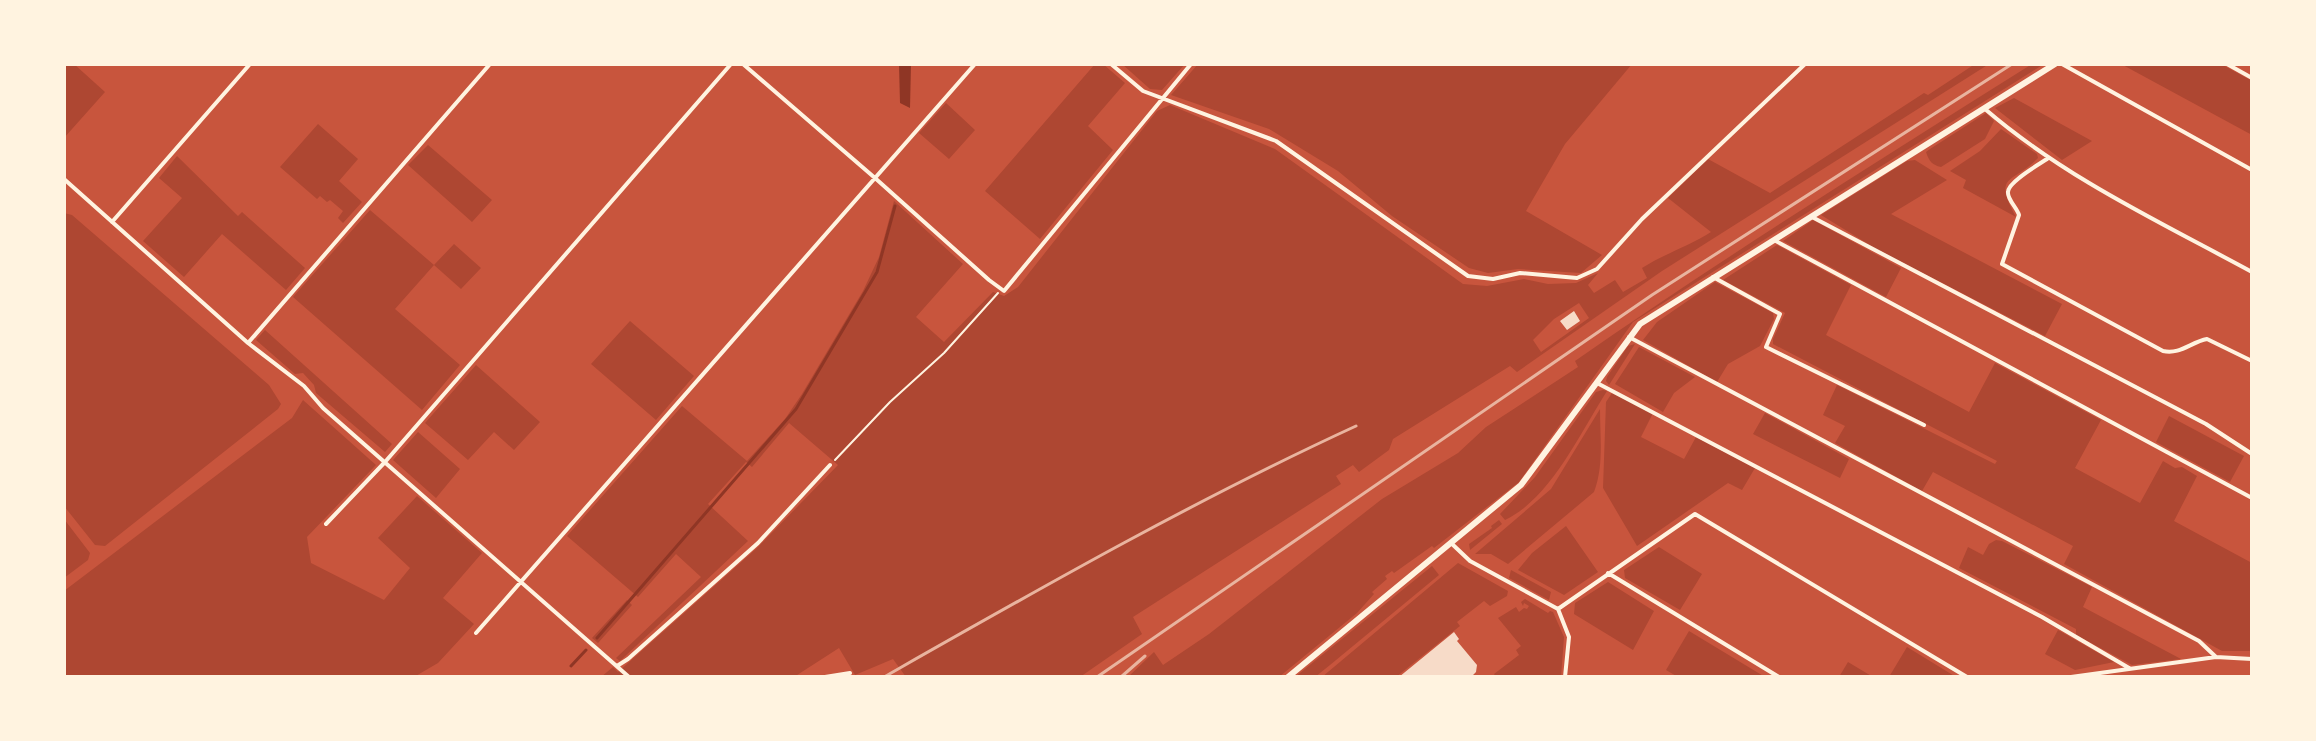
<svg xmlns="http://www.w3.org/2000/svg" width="2316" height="741" font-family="'DM Sans',sans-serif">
<rect width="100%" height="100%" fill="#c8553d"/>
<path fill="#ae4732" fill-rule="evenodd" d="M64,64h10l31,28 -41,46z
M1095,64h8l22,19 -37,43 25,24 -73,89 -55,-48z
M1122,64h63l-23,26 -12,-1z
M1198,64h434l-67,80 -39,67 76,44 -21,18 -63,-4 -30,4 -19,-5 -77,-52 -54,-45 -69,-42 -98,-34z
M1975,64h14l-327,207 -145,101 -7,-6 -117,73 -4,11 -30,22 -6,-7 -17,11 5,8 -208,133 9,17 -62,43h-174l-13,-18 -38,16 -16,-27 -45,29h-193l12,-10 5,5 139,-124 81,-83 -49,-42 -37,44 -6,-5 -38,42 40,37 -128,120 -4,-3 85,-81 -25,-23 -38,43 -71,-61 115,-130 65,55 38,-42 17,-25 61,-103 16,-34 15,-56 69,63 -47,53 28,25 49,-50 11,4 14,-9 139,-176 13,-6 105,44 188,135 24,2 37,-7 24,5 28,-1 22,-10 -10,12 6,8 21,-13 8,12 24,-14 -5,-10c22,-14 47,-22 69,-36l-43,-34 40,-39 62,34 154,-100 4,2zM1579,303l10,15 -48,34 -8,-12 21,-21z
M2032,64h12l-411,258 -114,160 -85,66 -2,-2 -38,27 -2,-2 -7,5 2,3 -15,13 2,2 -17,19 -78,64h-151l26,-25 9,13 46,-31 173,-135 76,-46 28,-26 92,-60 -3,-6c149,-104 303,-200 457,-297z
M2121,64h100l31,17v54z
M2014,98l78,43 -30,19 -67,-52z
M946,103l29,27 -26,29 -30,-26z
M1986,113l8,8 -9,18 -44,28c-9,-2 -12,-6 -15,-15l4,-3z
M318,124l40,35 -19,22 23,21 -19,21 -5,-5 5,-7 -13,-11 -3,2 -7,-6 -3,3 -37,-32z
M2001,129l36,25 1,4c-25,26 -46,15 -22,59l-53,-29 3,-8 -16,-9 30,-20z
M428,145l64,55 -20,22 -64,-57z
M177,156l61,60 4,-4 63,56 -19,22 -64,-56 -38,43 -41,-36 39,-43 -23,-20z
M1915,160l32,20 -56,34 171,90 -17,32 -167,-86 -57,-35 86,-54z
M370,210l64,55 20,-21 27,24 -20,21 -27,-24 -39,44 65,56 -38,45 -129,-113z
M64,213l8,2 197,170 12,19 -3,5 -173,137 -10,-1 -31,-39z
M1813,220l88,48 -15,29 -103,-56z
M1777,245l74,40 -25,50 143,77 26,-49 106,57 -26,48 65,35 23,-42 12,7 7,-1 15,9 -23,45 78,42v88h-30l-158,-87 9,-18 -140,-74 -11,19 -87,-48 10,-17 -22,-11 14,-30 158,79 2,-3 -224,-117v-5l12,-26 -62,-33z
M1715,282l58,31 1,6 -14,27 -32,18 -11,18 -74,-42 14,-18z
M630,321l64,55 -38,44 -65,-56z
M265,330l127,114 -7,8 -69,-59 -2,-8 -11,-12 -8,1 -39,-34z
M1635,344l-26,41 -3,-4 1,-4 21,-31z
M1639,347l56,30 -21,16 -11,19 -48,-28z
M476,365l64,57 -26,28 -20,-18 -26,28 -43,-37z
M1603,390l4,1c-27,42 -56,107 -102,129l-5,-6 35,-37 61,-85z
M1612,393l41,20 -12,24 43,22 12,-22 59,31 -13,22 -14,-7 -91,63 -34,-58 3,-86z
M303,400l73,65 -69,72 4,26 73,37 26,-32 -32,-30 39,-42 65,57 -39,45 31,26 -36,39 -24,14h-350v-86l228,-173z
M1600,409c0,28 4,57 -6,83l-86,72 -17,-10h-16l76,-65z
M1765,413l84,46 -9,19 -87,-44z
M2169,416l75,40 -14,26 -74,-40z
M418,432l42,37 -24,29 -43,-38z
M64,519l26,34 -2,7 -24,18z
M1499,520l3,4 -32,26 -1,-6 23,-16 -1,-2z
M1566,526l32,46 -34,23 -46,-25 14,-17z
M1996,540l6,1 90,46 -9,20 98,52 -49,6 -56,-30v-6l-117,-61 9,-21 15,8 6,-11z
M1659,547l43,27 -22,36 -55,-32 -1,-8z
M1458,563l50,28 -1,5 -17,10 -6,-5 -27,21 3,4 -64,51h-74z
M1432,566l7,9 -109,90 -15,12h-20z
M1511,570l40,22 -2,8 -40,-22z
M1608,582l46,29 -21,39 -59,-36 1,-11z
M1525,599l23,14 2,-2 3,1 11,25 -3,40h-65l-2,-3 25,-19 -3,-5 5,-4 -23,-28 18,-11 3,5 5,-4 3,1 2,-3 -5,-3 -1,3 -2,-4z
M627,600l5,5 -34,38 -6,-5z
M2058,630l56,32 -39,8 -30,-16z
M1689,631l76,46h-87l-12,-7z
M1907,647l49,30h-67z
M1848,662l25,15h-34z"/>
<path fill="#8f3625" d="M899,64h12l-1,44 -10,-5z"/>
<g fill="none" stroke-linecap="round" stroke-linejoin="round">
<path stroke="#8f3625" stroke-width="3" d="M597,638l199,-229 81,-137 18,-66
M571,666l15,-16"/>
</g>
<path fill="#f7dbc8" d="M1574,311l6,10 -13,9 -7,-9z
M1454,632l5,7 -2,2 20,24 -1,7 -5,5h-72z"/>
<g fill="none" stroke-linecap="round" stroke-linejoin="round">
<path stroke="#fff3e0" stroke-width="2" d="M835,460l55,-58 54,-49 54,-60"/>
<path stroke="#fff3e0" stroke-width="4" d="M743,64l132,114 114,102 15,11 187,-227
M1111,64l32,27 133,50 192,135 25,3 27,-6 57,5 20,-9 45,-50 163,-155
M2062,64l190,106
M2227,64l25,14
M1985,109c80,69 175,113 267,163
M2047,159c-9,6 -39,23 -39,33 -1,7 9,16 11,23l-17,49 161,87c17,4 28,-9 44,-12l45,22
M64,179l184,164 56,43 19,22 306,269
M1812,217l394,207 46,30
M112,222l138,-158
M1774,240l478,258
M1713,277l67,37 -14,33 158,78
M1629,337l570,304 17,16
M248,343l242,-279
M1597,383l445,234 87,51
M326,524l59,-62 346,-398
M1451,543l19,18 88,48 11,28 -4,40
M1608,573l171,104
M1558,609l137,-95 272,163
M476,633l499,-569
M617,666l11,-7 130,-116 72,-78
M825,677l25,-4
M2071,677l145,-20 36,2"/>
<path stroke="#fff3e0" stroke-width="6" d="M1288,677l233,-192 119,-161 415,-260"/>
<path stroke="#e9b49f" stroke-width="3" d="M884,677c155,-88 309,-176 472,-251
M1097,677l555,-382 360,-231
M1121,677l24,-21"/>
</g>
<rect width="2316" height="741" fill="none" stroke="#fff3e0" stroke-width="132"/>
</svg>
